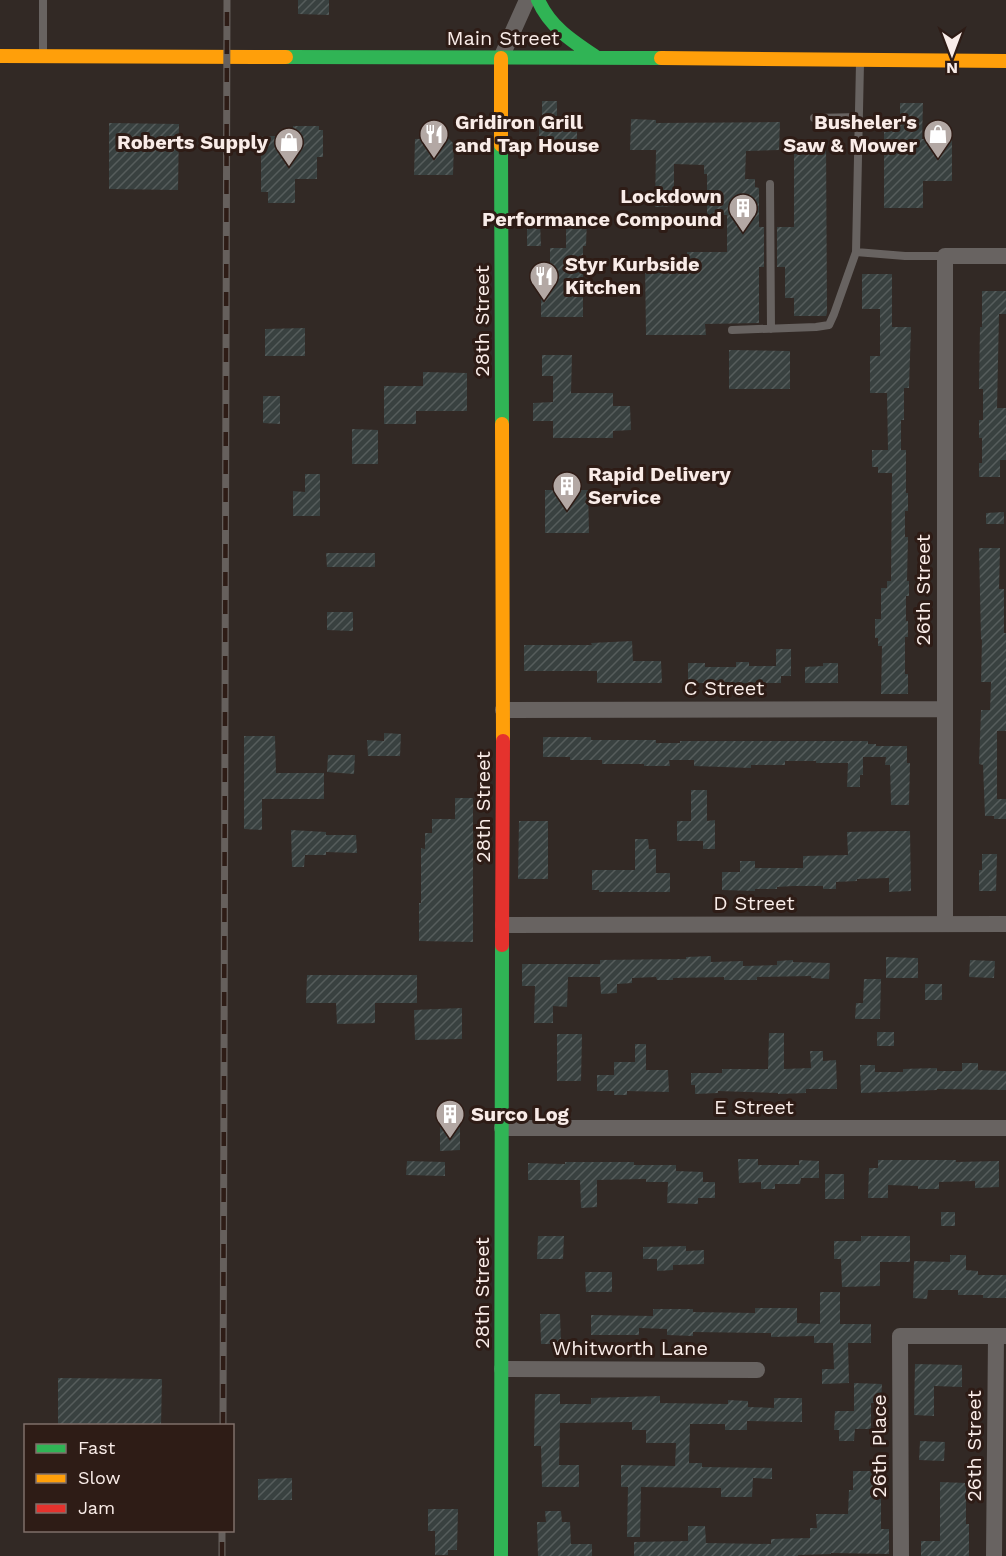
<svg xmlns="http://www.w3.org/2000/svg" width="1006" height="1556" font-family="'Work Sans',sans-serif">
<defs>
<pattern id="building-hatch" width="6" height="6" patternUnits="userSpaceOnUse" patternTransform="scale(1.5)"><rect width="6" height="6" fill="#394140"/><path d="M-1 1l2-2M0 6l6-6M5 7l2-2" fill="none" stroke="#565d5c"/></pattern>
</defs>
<rect width="100%" height="100%" fill="#322925"/>
<path fill="url(#building-hatch)" d="M298,0h31v15l-31,-1z
M542,101h15v23l20,1v21h-38v-22h3z
M900,103h23l-1,36h30v42h-29v27h-39v-76h4v-8h12z
M631,119l25,1v3l124,-1 -1,28 -33,1 -1,28h10v8l4,1v39h5v40h-5v56l-54,1 1,11h-60l-1,-70h42v-13h40v-37h-20v-41h-3v-9l-30,-1v42l-19,1 1,-57h-26z
M109,123l70,1 -1,66 -69,-1z
M293,126h26v4h4v27h-6v22h-22v24h-27v-11h-7v-56h32z
M448,138l6,6 -1,31h-39l1,-36z
M826,141l1,172 -1,3h-32v-18h-9v-31h-8v-40h17v-85z
M566,218h21l-1,28h-3v71h-42v-24h9v-45h16z
M540,222l1,24h-14v-23z
M862,274h30v53h19l-2,61h-5v32h-3v30h5v43h2v18h-3v26h3l-1,44h2v15h-3v25h2v16h-3v37h3v20h-27l1,-48h-4v-8h-3v-19h6v-31h6v-7h4l1,-108h-14v-6h-6v-17h16l-1,-57h-17v-37h10v-47h-18z
M982,291h24v23h-7l-2,94h9v52h-6v17h-21v-14h3v-25h-3v-18h4v-31h-4l1,-62h2z
M305,328v28h-40v-27z
M729,350l61,1v38h-61z
M542,355h30l-1,38h42v13h17l1,24 -18,1v7h-60v-17h-20v-18l20,-1v-26h-11z
M423,372l44,1v38h-51v13h-32v-38h39z
M263,396h17v28l-17,-1z
M352,429l26,1v34h-26z
M305,474h15v42h-27v-25l12,1z
M545,490h43l1,43h-44z
M1004,512v12h-18v-11z
M979,548h21l-1,41h5v44h2v98h-9v68h9v20h-12v-3h-9l-2,-51 -4,-1 2,-54h9l1,-28h-10l1,-43 -1,1z
M326,553h49v14h-48z
M327,612h26v19l-26,-1z
M632,641l1,20h28l1,22h-65v-12h-73v-26h68l-1,-2z
M776,649h15v27h-10v7h-93v-20h17v4h31v-5h13v4h27z
M823,663h15v20h-33v-16l18,-1z
M384,733l17,1 -1,22h-32l-1,-16 17,1z
M244,736h31l1,37h48v26h-62v31l-18,-1z
M543,737h48v3h65v3h24v-2h188v3h8v2h31v17h3l-1,42h-18l-1,-40h-5l1,-8h-23v18h-3v12h-13l1,-24h-32v-2h-31v4h-34v3l-57,-2v-6h-25l1,6h-26v-2h-42v-4h-32v-3h-27z
M328,755h27l-1,19 -27,-2z
M691,790h16v31l8,-1v29h-12v-8h-26v-20h14z
M455,798h18v144l-54,-1v-38h2v-55l4,1v-16h7v-14h23z
M519,821h29v58h-30z
M291,830l35,2v3h30l1,18 -31,-1v3h-21l-1,12h-12z
M888,831h22l1,60 -22,1v-14l-32,1v2l-21,1v7h-13v-3h-30l-16,1v2h-22v2l-33,-1v-18h18v-11h15v7h48v-12l45,-1 -1,-23z
M635,839h13l1,10h7v24h14v19h-71v-2h-7v-20h43z
M982,854h15l-1,37h-17v-21h3z
M711,956v6l32,-1v5l34,-1v-4l16,-1v2l37,1 -1,16 -18,-1v-2l-54,1v3h-33v-3l-51,1v2h-16l-1,-3 -24,1v5l-15,1v9l-16,1 -1,-17h-32l-1,30 -14,-1v17h-19l1,-37h-13v-22h78v-4l86,-1v-2z
M886,957l32,1v20h-32z
M970,960l25,1 -1,17 -25,-1z
M307,975h110v28h-42v20l-38,1 -1,-21h-30z
M864,979h17l-1,40h-25l1,-16h7z
M925,984h17v16h-17z
M462,1008v31l-47,1 -1,-30z
M877,1032h17v14h-17z
M769,1033h15v36l27,-1 -1,-17h13v10l13,-1 1,29h-31v4l-28,1v-1l-60,-2v2l-23,1v-9h-4v-12h31v-4h46z
M557,1034h25l-1,47h-24z
M635,1044h11v26h22l1,22 -42,-1v4h-13v-4h-17v-16h17v-13h21z
M962,1063h16v7l28,1v19l-69,-1v1l-76,3 -1,-28h15v7h28v-3l34,-1v3h25z
M440,1127h20v23l-20,1z
M738,1159h20v6h41v-5l20,1v17h-18l-1,6h-25v5h-14v-7l-22,1z
M878,1160h78v2l43,-1v26l-24,1v-7l-36,1v7h-21v-3l-30,-1v13h-20l1,-30h9z
M407,1161l38,1v14l-39,-1z
M565,1162h69v3h42v6l27,1v10h12v16h-17v6l-31,-1 1,-21h-22v-3l-49,1v27l-16,1 -1,-28h-52v-17l37,1z
M825,1174h19v25h-19z
M941,1212h14v14h-14z
M538,1236h26l-1,23h-26z
M861,1236h49v26h-30v24l-38,1 -1,-28h-7v-18h27z
M686,1246v5l18,-1v14l-31,1v5l-16,1v-12h-14v-12z
M950,1255h16v15l12,1v4h28v23h-23v-3h-25v-5h-30l-1,9 -14,-1 1,-37 36,1z
M585,1272h27v20h-26z
M820,1292h20v32h31v19h-23l1,40 -27,1v-15h12l-1,-26h-19v-7l-43,1v-4l-78,-1v4l-26,-1v-6l-28,-1v7h-48v-20l62,1v-7h40v3l62,1v-5h42v15l23,1z
M540,1314h20l1,30h-20z
M915,1364l47,1v22l-28,-1v30l-20,-1z
M58,1378l104,1 -1,46h-103z
M854,1383l28,1 -1,19h-10v26h-16l-1,12h-15v-11h-5l1,-19h19z
M535,1394h25v10h31v-6l69,-2v7l68,1v-4l20,1v6l26,1v-10h28v24l-55,-1v9h-22v-6h-35l-1,39h13v4l70,1v11l-19,-1 -1,19h-31v-9l-80,-1 -1,50h-13l1,-50h-7v-22l54,1 1,-23h-30v-13h-14v-8l-72,1 -1,42h20v22h-37l-1,-41h-7z
M920,1441l25,1 -1,19 -25,-1z
M853,1471h23v28h5v30h8v25l-58,-1v1l-33,1v1h-164v-14l54,-1v-15h17l1,17 65,1v-5l39,-1v-10h7l-1,-14h32l1,-24h4z
M292,1478v22h-34v-21z
M940,1482l26,1v41h3v32h-48v-15h19z
M428,1509h30l-1,41h-9v5h-13v-24h-7z
M545,1511h16l1,11h8l1,22h21v12h-54l-1,-34h9z"/>
<g fill="none" stroke-linecap="round" stroke-linejoin="round">
<path stroke="#686361" stroke-width="8" d="M43,0v53
M814,118l45,-1
M770,184l1,145
M856,252l49,4h40
M732,330l84,-3 13,-2 5,-11 22,-62 4,-189"/>
<path stroke="#686361" stroke-width="16" d="M501,58l26,-58
M503,710l441,-1
M945,923v-667h61
M503,925l503,-1
M502,1128h504
M502,1369l255,1
M901,1556l-1,-220h106
M994,1556l2,-220"/>
<path stroke="#30b455" stroke-width="14" d="M538,0c12,27 34,41 58,57
M286,57l375,1
M501,145l1,279
M501,1556l1,-611"/>
<path stroke="#ff9f0a" stroke-width="14" d="M0,56l286,1
M501,58v87
M661,58l345,3
M502,424l1,317"/>
<path stroke="#e5322d" stroke-width="14" d="M502,945l1,-204"/>
<g stroke="#66605d" stroke-width="7">
<path id="rail" d="M223,1426l4,-1426
M222,1556v-26"/>
</g>
<use href="#rail" stroke="#2e1c16" stroke-width="4.5" stroke-dasharray="14" stroke-linecap="butt"/>
</g>
<defs>
<g id="restaurant-pin" transform="scale(1.5)"><path d="M0 17L-7.5 6A9.5 9.5 0 1 1 7.5 6Z" fill="#b3a8a4" stroke="#2e1c16"/><path d="M-5-6h1v4h1v-4h1v4h1v-4h1v5L-1.5 .5V6h-2V.5L-5-1ZM5-6V6H3V1.5H1.5Q1.5-4 5-6Z" fill="#fff"/></g>
<g id="shop-pin" transform="scale(1.5)"><path d="M0 17L-7.5 6A9.5 9.5 0 1 1 7.5 6Z" fill="#b3a8a4" stroke="#2e1c16"/><path d="M-5-2.5h2.3a2.7 3.5 0 0 1 5.4 0H5L5.5 6h-11ZM-1.5-2.5h3a1.5 2.3 0 0 0-3 0Z" fill="#fff"/></g>
<g id="building-pin" transform="scale(1.5)"><path d="M0 17L-7.5 6A9.5 9.5 0 1 1 7.5 6Z" fill="#b3a8a4" stroke="#2e1c16"/><path d="M-4-6H4V6H1V3H-1V6H-4ZM-2.5-4.3h1.7v1.8h-1.7ZM.8-4.3h1.7v1.8H.8ZM-2.5-1h1.7V.8h-1.7ZM.8-1h1.7V.8H.8Z" fill="#fff"/></g>
</defs>
<g fill-rule="evenodd">
<use href="#restaurant-pin" x="434" y="134"/>
<use href="#shop-pin" x="938" y="134"/>
<use href="#shop-pin" x="289" y="142"/>
<use href="#building-pin" x="743" y="208"/>
<use href="#restaurant-pin" x="544" y="276"/>
<use href="#building-pin" x="567" y="486"/>
<use href="#building-pin" x="450" y="1114"/>
</g>
<g text-anchor="middle" dominant-baseline="central" stroke-width="6" stroke-linejoin="round" paint-order="stroke">
<g font-size="20" fill="#f9ece8" stroke="#2e1c16">
<text x="503" y="38">Main Street</text>
<text transform="translate(482 321) rotate(-90)">28th Street</text>
<text transform="translate(923 590) rotate(-90)">26th Street</text>
<text x="724" y="688">C Street</text>
<text transform="translate(483 807) rotate(-90)">28th Street</text>
<text x="754" y="903">D Street</text>
<text x="754" y="1107">E Street</text>
<text transform="translate(482 1293) rotate(-90)">28th Street</text>
<text x="630" y="1348">Whitworth Lane</text>
<text transform="translate(879 1446) rotate(-90)">26th Place</text>
<text transform="translate(974 1446) rotate(-90)">26th Street</text>
</g>
<g font-size="20" font-weight="bold" fill="#f9ece8" stroke="#2e1c16" text-anchor="start">
<text x="455" y="122">Gridiron Grill<tspan x="455" dy="23">and Tap House</tspan></text>
<text x="917" y="122" text-anchor="end">Busheler's<tspan x="917" dy="23">Saw &amp; Mower</tspan></text>
<text x="268" y="142" text-anchor="end">Roberts Supply</text>
<text x="722" y="196" text-anchor="end">Lockdown<tspan x="722" dy="23">Performance Compound</tspan></text>
<text x="565" y="264">Styr Kurbside<tspan x="565" dy="23">Kitchen</tspan></text>
<text x="588" y="474">Rapid Delivery<tspan x="588" dy="23">Service</tspan></text>
<text x="471" y="1114">Surco Log</text>
</g>
</g>
<rect x="24" y="1424" width="210" height="108" fill="#2e1c16" stroke="#7f6f6a" stroke-width="1.5"/>
<rect x="36" y="1444" width="30" height="9" fill="#30b455" stroke="#7f6f6a" stroke-width="1.5"/>
<text x="78" y="1454" font-size="18" fill="#f9ece8">Fast</text>
<rect x="36" y="1474" width="30" height="9" fill="#ff9f0a" stroke="#7f6f6a" stroke-width="1.5"/>
<text x="78" y="1484" font-size="18" fill="#f9ece8">Slow</text>
<rect x="36" y="1504" width="30" height="9" fill="#e5322d" stroke="#7f6f6a" stroke-width="1.5"/>
<text x="78" y="1514" font-size="18" fill="#f9ece8">Jam</text>
<g transform="translate(952 54) rotate(180)" stroke="#2e1c16" stroke-width="4.5" paint-order="stroke">
<path d="M0-4.5L10 22L0 15L-10 22Z" fill="#f9ece8"/>
<text y="-9" font-size="16" font-weight="bold" text-anchor="middle" fill="#f9ece8">N</text>
</g>
</svg>
